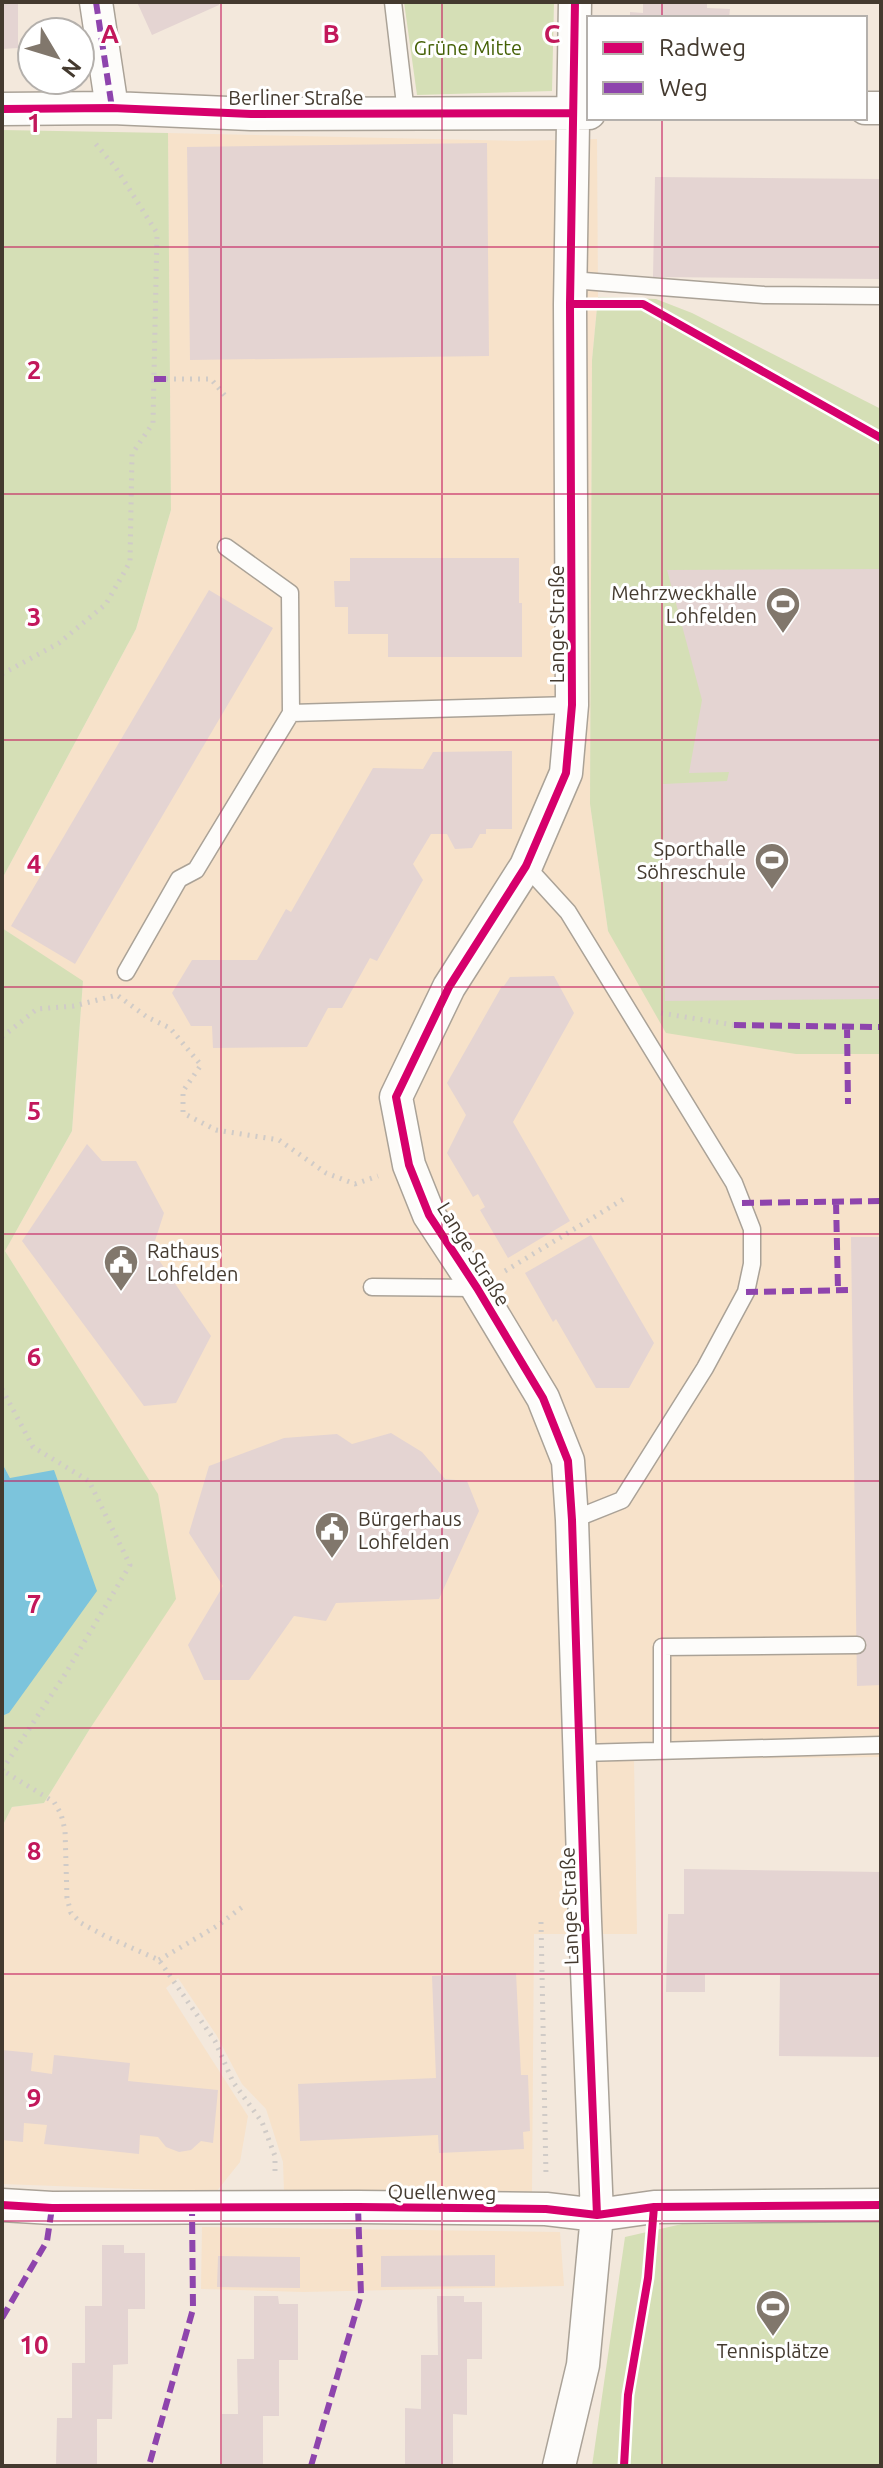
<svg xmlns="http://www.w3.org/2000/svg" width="883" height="2468" font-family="Ubuntu,sans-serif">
<rect width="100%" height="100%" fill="#f3e8dc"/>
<path fill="#f7e2ca" d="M168,133l348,8 81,-2 1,158 -6,63 -2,444 18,127 188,123h85v703l-247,3 3,174h-103l-2,259 -248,-1 -1,-30 -17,-53 -24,-25 -25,-48 -39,-58 -12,10 82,128 -8,46 -24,30 -214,-8v-357l10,-20 32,-4 47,-76 66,-233 -152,-243 67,-120 11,-149 -81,-54v-49l134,-250 35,-119z
M202,2227l358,5 4,54 -261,6 -102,-3z"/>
<path fill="#d5dfb6" d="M404,2h150l-2,89 -135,4z
M2,130l166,3 3,377 -35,119 -134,250z
M598,297l58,2 36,14 189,96v645h-85l-130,-21 -58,-102 -18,-127 2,-444z
M2,928l81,53 -11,150 -67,120 153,243 18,105 -85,128 -47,76 -32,4 -10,20v-111l7,-3 1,-235 -8,-15z
M881,2222v244h-289l33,-229 57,-13z"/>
<path fill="#7cc4dc" d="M2,1463l8,15 44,-8 43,121 -88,122 -7,3z"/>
<path fill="#e4d4d2" d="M2,2h16v46l-16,1z
M137,2h81l1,3 -67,30z
M643,2h64v6l23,1 -1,9h-99v-6l13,1z
M487,143l2,213 -299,4 -3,-213z
M655,177l226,2v100l-228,-2z
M350,558h169v45h3v54h-134v-23h-40v-27h-13l-1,-26h16z
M881,569v430l-216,2 -2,-217 64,-3 2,-9 -40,1 13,-73 -35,-130z
M209,590l64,38 -198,336 -64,-38z
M512,751v78h-26v5h-6l-8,14 -17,1 -8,-15h-16l-18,30 10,16 -46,81 -7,-3 -28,50h-14l-21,39 -94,1 -1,-22h-21l-19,-33 20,-33h65l29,-51 5,3 82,-144 50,1 10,-17z
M554,976l20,37 -61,109 57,99 -62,37 -28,-48 5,-3 -7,-13 -5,3 -26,-44 19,-38 -19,-32 55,-97h2l6,-9z
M87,1144l15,17h34l28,52 -12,37 59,86 -35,67 -32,3 -122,-165z
M591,1235l63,108 -25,45h-33l-40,-69 -3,3 -28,-49z
M851,1237h30v448l-24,1z
M391,1433l31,19 23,27 22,2 12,30 -40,88 -103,4 -10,18 -32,-5 -45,64h-45l-16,-35 35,-59 -34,-53 20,-67 75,-28 53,-4 15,10z
M684,1869l197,3v185l-102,-1 1,-81 -75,-1v18h-39l2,-78h16z
M516,1973l5,102h7l2,56 -7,1 1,17 -85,4 -1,-18 -138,6 -2,-57 138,-6 -4,-102z
M2,2050l31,3 -2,18 21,3 2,-19 76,8 -2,18 90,9 -5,53 -12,-2 -10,9 -12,2 -13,-5 -8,-10 -18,-2 -1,19 -95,-10 3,-19 -23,-2 -1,19 -21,-2z
M102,2245h22v8h21v56h-17v55l-15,1 -1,54h-15v47h-41l1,-48h15v-55h13v-57h17z
M495,2255v31l-114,1v-31z
M218,2256l82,1v31l-83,-1z
M254,2296h24l1,8h19v56h-19v56h-16v50h-41v-52h16l-1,-55h17z
M437,2296h27v6h18v57h-15v56l-14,-1v52h-48v-58l16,1v-54h17z"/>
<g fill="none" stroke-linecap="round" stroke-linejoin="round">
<g stroke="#aaa297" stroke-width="19">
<path id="service" d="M393,2l13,111
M571,280l193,15 117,1
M226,547l64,46 1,120
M526,866l42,46 166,271 18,46v35l-6,28 -41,76 -83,132 -50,20
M126,972l53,-93 17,-9 95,-157 281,-8
M372,1287l105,1
M662,1750v-103l195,-2
M581,1753l300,-8"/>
</g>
<g stroke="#aaa297" stroke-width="35">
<path id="minor" d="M96,2l16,106
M865,108h16
M2,109l110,-1 139,6 338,-1
M2,2205l50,3 306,-1 188,2 51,6 57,-8 227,-2
M559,2466l24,-101 14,-150 -12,-294 -13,-401 -4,-59 -25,-63 -66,-110 -48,-73 -20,-50 -13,-68 53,-110 77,-121 40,-93 6,-68 -2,-401 5,-302"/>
</g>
<path stroke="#d0cbc7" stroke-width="5" stroke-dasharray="2 6" stroke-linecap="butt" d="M662,315l219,123
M166,379h45l16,19
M2,674l57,-31 47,-39 24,-42 2,-108 21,-31 4,-190 -41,-65 -21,-25
M661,1013l73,12
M2,1037l35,-28 37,-3 43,-11 30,22 23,11 31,37 -18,26v22l33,17 63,10 47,33 29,11 23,-8
M505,1271l122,-74
M2,1389l31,58 56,34 41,84 -66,111 -62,94 52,32 7,12 4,16 2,68 4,15 10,10 24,13 54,24 56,81 18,41 29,40 13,34v19
M541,1922l5,254
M159,1960l58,-34 28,-21
M624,2466l4,-71 20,-117 3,-37"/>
<use href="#service" stroke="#fdfcfa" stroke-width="16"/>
<use href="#minor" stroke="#fdfcfa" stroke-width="32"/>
<path stroke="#8e44ad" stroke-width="6" stroke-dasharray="12 6" stroke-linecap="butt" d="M96,2l16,106
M154,379h12
M734,1025l147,2
M847,1026l1,78
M836,1202l2,88
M742,1203l139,-2
M746,1292l106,-2
M2,2318l45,-77 5,-33
M150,2462l43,-153 -1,-101
M311,2466l50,-171 -3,-88"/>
<g stroke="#fff" stroke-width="13">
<path id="cycleway" d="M575,2l-5,302 2,401 -6,68 -40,93 -77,121 -53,110 13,68 20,50 48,73 66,110 25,63 4,59 13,401 12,294
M2,109l110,-1 139,6 321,-1
M570,304h73l238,134
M2,2205l50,3 306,-1 188,2 51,6 57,-8 227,-2
M624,2466l4,-71 20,-117 6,-71"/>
</g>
<use href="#cycleway" stroke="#d6006c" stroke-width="8"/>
</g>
<path fill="none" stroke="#c2185b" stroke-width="2" stroke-opacity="0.55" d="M221,2v2464M442,2v2464M662,2v16M662,118v2348M2,247h879M2,494h879M2,740h879M2,987h879M2,1234h879M2,1481h879M2,1728h879M2,1974h879M2,2221h879"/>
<defs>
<g id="stadium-pin" transform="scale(1.8)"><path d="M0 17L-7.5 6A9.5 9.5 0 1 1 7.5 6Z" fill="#81776c" stroke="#fff"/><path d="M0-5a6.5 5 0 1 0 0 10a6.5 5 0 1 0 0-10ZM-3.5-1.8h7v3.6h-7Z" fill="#fff"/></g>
<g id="civic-pin" transform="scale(1.8)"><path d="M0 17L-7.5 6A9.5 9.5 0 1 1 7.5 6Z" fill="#81776c" stroke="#fff"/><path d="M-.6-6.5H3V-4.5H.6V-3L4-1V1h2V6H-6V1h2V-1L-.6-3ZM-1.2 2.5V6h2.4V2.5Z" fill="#fff"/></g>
</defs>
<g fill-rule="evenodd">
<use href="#stadium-pin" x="783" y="604"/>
<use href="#stadium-pin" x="772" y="860"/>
<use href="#civic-pin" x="121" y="1262"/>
<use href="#civic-pin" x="332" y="1529"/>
<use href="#stadium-pin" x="773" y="2307"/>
</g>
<g text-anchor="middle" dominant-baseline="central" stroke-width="6" stroke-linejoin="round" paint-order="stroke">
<g font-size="20" fill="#456106" stroke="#fff">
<text x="468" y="47">Grüne Mitte</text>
</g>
<g font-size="20" fill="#443a2f" stroke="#fff">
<text x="296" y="97">Berliner Straße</text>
<text transform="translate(556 624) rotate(-90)">Lange Straße</text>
<text transform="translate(474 1254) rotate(58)">Lange Straße</text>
<text transform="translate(569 1906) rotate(-92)">Lange Straße</text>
<text transform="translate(442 2192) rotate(1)">Quellenweg</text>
</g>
<g font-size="20" fill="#443a2f" stroke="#fff" text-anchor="end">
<text x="757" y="592">Mehrzweckhalle<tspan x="757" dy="23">Lohfelden</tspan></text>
<text x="746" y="848">Sporthalle<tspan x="746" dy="23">Söhreschule</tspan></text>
<text x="147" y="1250" text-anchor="start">Rathaus<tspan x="147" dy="23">Lohfelden</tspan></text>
<text x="358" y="1518" text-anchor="start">Bürgerhaus<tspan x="358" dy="23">Lohfelden</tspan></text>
<text x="773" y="2350" text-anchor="middle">Tennisplätze</text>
</g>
</g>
<g font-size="26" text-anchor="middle" font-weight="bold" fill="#c2185b" stroke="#fff" stroke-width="6" stroke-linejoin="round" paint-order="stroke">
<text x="110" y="43">A</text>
<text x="331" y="43">B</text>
<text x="552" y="43">C</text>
<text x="34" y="132">1</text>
<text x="34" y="379">2</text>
<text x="34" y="626">3</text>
<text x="34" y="873">4</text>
<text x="34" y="1120">5</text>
<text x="34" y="1366">6</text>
<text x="34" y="1613">7</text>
<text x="34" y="1860">8</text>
<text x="34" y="2107">9</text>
<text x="34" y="2354">10</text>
</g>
<rect width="883" height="2468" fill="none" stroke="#443a2f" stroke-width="8"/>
<rect x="587" y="16" width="280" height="104" fill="#ffffff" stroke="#b4b0ac" stroke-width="2"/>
<rect x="603" y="42" width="40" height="12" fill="#d6006c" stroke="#b4b0ac" stroke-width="2"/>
<text x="659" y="56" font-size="24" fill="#443a2f">Radweg</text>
<rect x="603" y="82" width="40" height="12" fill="#8e44ad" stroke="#b4b0ac" stroke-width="2"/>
<text x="659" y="96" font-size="24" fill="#443a2f">Weg</text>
<g transform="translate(56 56) rotate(128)"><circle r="38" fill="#ffffff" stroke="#b4b0ac" stroke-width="2"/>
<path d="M0-6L14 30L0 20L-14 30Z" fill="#81776c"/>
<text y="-12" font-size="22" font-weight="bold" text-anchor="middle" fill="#443a2f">N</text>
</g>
</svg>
